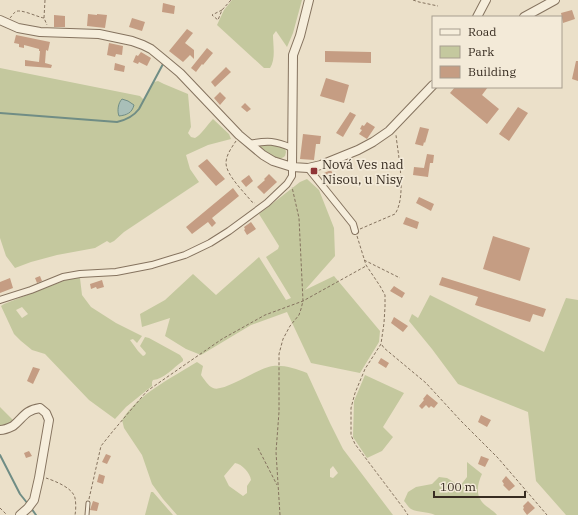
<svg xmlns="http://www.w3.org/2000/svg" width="578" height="515" font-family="'IBM Plex Serif',serif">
<rect width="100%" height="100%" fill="#ebe0c9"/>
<path fill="#c4c89e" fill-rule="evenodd" d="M232,0h70l-9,33 -6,14 -11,-16 -3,4c0,10 3,24 -3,33h-6l-47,-43 7,-15z
M0,68l140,28 4,4 10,-18 4,-1 6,3 24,10 3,33 -3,6 3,4 4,1c5,-2 13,-14 18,-19l16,15 2,5 -23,6 -22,10 4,14 9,13 -75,50 -10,9 -4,2 -3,-2 -12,7 -38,7 -26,7 -16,6 -9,-12 -6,-18zM120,103l9,11 -10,2 -1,-4z
M267,144l10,1 8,3 1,4 -1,4c-9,8 -20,-4 -27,-10z
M307,179l12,11 15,38 1,28 -30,34 29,-14 46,55 -1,11 -19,31 -49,-10 -24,-51 -36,13 -50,30 -15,-6 -21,-13 5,-18 -28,9 -2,-13 25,-14 28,-26 23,21 43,-38 27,43 5,-2 -25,-41 12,-8 1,-3 -20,-32 41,-32z
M71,278h9l2,17 9,12 25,16 26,13 -5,7 -4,-4 -3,1 8,11 5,5 2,-1 1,-2 -6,-7 5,-9 4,1 31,17 3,4v2c-9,6 -19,18 -30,19l-1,2v4l-26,21 -11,12 -26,-19 -44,-46 -13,-4 -11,-9 -7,-7 -13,-28 3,-2zM22,307l6,7 -6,4 -6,-8z
M430,295l114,57 22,-54 12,2v215h-12l-30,-34 -8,-69 -70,-28 -26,-35 -23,-28 3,-7 6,4z
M197,362l6,4 -2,9c3,4 7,11 12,13 11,5 46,-21 60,-22 12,-1 23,3 34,7l23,50 13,26 50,66h-216l-14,-16 -11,-15 -10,-29 -18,-27 -2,-8c15,-25 51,-43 75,-58zM235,463c7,1 15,10 16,17l-4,6v7l-4,3 -14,-10 -5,-10zM333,466l5,7 -5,5 -3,-1v-8z
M365,375l39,18 -21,34 10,10 -11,14 -15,7 -14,-21 1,-36z
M0,407l13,13 -10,7h-3z
M467,462l15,12c-4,9 -7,19 0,28 4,5 11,8 15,13h-62c-8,-4 -17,-2 -24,-6 -3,-2 -5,-6 -7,-8l4,-9 8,-5 16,-3 7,-7 8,1 13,8 7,-9z
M151,492h2l20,23h-28z"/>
<path fill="#a9bfb8" stroke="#708d85" d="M122,99l6,2 6,4c-2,8 -7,10 -15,11 -2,-5 -1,-13 3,-17z"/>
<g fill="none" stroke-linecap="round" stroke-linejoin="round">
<path stroke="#708d85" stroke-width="2" d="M0,113l117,9c9,-2 16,-5 22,-13l24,-45
M0,455l20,39 8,10
M31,508l5,7"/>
</g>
<path fill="#c59d83" d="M163,3l12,3 -1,8 -12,-2z
M572,10l3,9 -12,4 -2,-10z
M88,14l9,1v-1l10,1 -2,13 -18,-2z
M54,15l11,1v11h-11z
M132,18l13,4 -3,9 -13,-4z
M187,29l6,4 -8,10 9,7v9l-4,-4 -7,7 -14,-11z
M16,35l34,7 -2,9 -2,-1 -1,13 7,2 -1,3 -26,-2v-6l14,2 1,-11h-1v-2l-11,-3 -4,-1v3l-5,-1v-3l-5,-1z
M109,43l14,3 -1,9 -6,-1 -1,3 -8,-2z
M207,48l6,5 -10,12 -1,-1 -6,8 -5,-4z
M325,51l46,1v11l-46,-1z
M141,52l10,6 -4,8 -8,-4 -1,2 -5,-2 3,-7 2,1z
M576,61h2v20l-6,-2z
M115,63l10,3 -1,6 -10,-2z
M226,67l5,5 -16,15 -4,-5z
M326,78l23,7 -5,18 -24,-7z
M455,87h33l-6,8 17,14 -12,15 -37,-31z
M220,92l6,6 -6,7 -6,-7z
M245,103l6,6 -4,3 -6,-5z
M518,107l10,6 -19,28 -10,-7z
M350,112l6,3 -13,22 -7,-4z
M367,122l8,5 -8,12 -8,-5 3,-4 -2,-1 2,-4 2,1z
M420,127l9,2 -4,14 -1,-1 -1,4 -8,-2z
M303,134l18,2 -1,8h-4l-2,16 -14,-1z
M427,154l7,1 -1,8h-3l-2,14 -15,-2 1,-8 10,1z
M207,159l18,20 -9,7 -18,-20z
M331,170l3,7 -10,4 -2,-3 3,-3 -1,-2z
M269,174l8,8 -13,12 -7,-7 8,-7 -1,-1z
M249,175l4,6 -7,6 -5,-6z
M233,188l6,8 -27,22 4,5 -4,4 -4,-5 -16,12 -6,-7z
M419,197l15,7 -3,7 -15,-8z
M406,217l13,5 -2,7 -14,-5z
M251,222l5,7 -9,6 -3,-5 1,-1 -1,-2z
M493,236l37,12 -10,33 -37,-12z
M40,276l2,5 -5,2 -2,-5z
M442,277l104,32 -3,8 -10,-3 -3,8 -55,-17 3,-8 -39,-12z
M10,278l3,10 -13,5v-11z
M102,280l2,7 -7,2 -1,-2 -5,2 -1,-5z
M394,286l11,7 -3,5 -12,-7z
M394,317l14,9 -5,6 -12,-9z
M381,358l8,5 -3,5 -8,-5z
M33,367l7,2 -7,15 -6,-3z
M427,394l11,9 -4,5 -3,-2 -2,2 -3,-3 -4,4 -3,-3 5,-6 -1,-1z
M481,415l10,5 -4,7 -9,-5z
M29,451l3,5 -6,2 -2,-5z
M106,454l5,2 -4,8 -5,-2z
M481,456l8,3 -4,8 -7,-3z
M99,474l6,2 -2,8 -6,-2z
M506,476l9,10 -6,5 -6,-6 1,-1 -2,-3z
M93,501l6,2 -2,8 -7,-1z
M528,501l7,7 -8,7 -3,-4 -1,-2 1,-1 -1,-2z"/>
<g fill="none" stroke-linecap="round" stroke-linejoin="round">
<g stroke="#85735f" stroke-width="5">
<path id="service" d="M87,515l1,-12"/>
</g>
<g stroke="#85735f" stroke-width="8">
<path id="minor" d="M250,144c18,-4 25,-3 42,4
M308,168l45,56 2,7
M0,300l31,-10 32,-13 17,-3 36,-2 36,-7 33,-10 25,-12 19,-12 38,-28 20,-19 5,-8v-9"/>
</g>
<g stroke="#85735f" stroke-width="10">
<path id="tertiary" d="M477,17l9,-17
M524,17l31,-17
M0,20l18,8 22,4 59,2 33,7 11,4 8,4 11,9 18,15 59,62 24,20 10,6 19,6 16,1 13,-3 37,-15 15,-8 16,-11 44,-46
M292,167l1,-112 7,-19 9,-36
M0,430c4,0 9,-2 13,-4 10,-8 12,-16 27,-18l6,5 3,7 -10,58 -5,22 -6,8 -8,7"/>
</g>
<path stroke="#85735f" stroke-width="1" stroke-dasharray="3 2" stroke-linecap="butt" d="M45,0l-1,18 3,7
M413,0l6,2 19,4
M222,10l-10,5 6,5 4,-10 9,-10
M10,18c1,-1 4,-5 5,-6 5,-4 22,5 29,6
M236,141c-4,6 -10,14 -10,22 0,12 19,30 26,39l3,1
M360,229l35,-15c12,-18 3,-59 1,-79
M357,236l9,29 14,21 5,9v12l-1,16 -3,21 -16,25 -10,24 -4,15v27l4,9 49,65 4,6
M364,260l36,18
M382,345l2,3 42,35 35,38 37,37 49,57
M258,448l19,37
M46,478c9,3 27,10 29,20 1,5 1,12 0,17
M89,499l12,-53 12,-15 34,-40 75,-52 43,-24 38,-14 63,-35
M0,508l7,7
M280,515l-4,-63 3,-40v-58l4,-15 7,-13 9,-11 2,-6 2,-8 -4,-83 -7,-31"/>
<use href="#service" stroke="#f6eedc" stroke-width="3"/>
<use href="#minor" stroke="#f6eedc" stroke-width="6"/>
<use href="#tertiary" stroke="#f6eedc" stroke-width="8"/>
</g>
<rect fill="#8f3537" stroke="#f3ead8" stroke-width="1.5" x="310" y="167" width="8" height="8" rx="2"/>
<g text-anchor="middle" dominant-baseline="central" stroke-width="3.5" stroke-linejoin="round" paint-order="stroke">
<g font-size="13" fill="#372c21" stroke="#f3ead8" text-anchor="start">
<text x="322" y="164">Nová Ves nad<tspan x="322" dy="15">Nisou, u Nisy</tspan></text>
</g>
</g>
<rect x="432" y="16" width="130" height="72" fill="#f3ead8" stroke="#a89e8f"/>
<rect x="440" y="29" width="20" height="6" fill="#f6eedc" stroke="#a89e8f"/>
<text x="468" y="36" font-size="12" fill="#372c21">Road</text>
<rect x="440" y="46" width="20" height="12" fill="#c4c89e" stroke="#a89e8f"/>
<text x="468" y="56" font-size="12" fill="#372c21">Park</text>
<rect x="440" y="66" width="20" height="12" fill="#c59d83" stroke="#a89e8f"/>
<text x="468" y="76" font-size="12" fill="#372c21">Building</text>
<path d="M434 491v6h91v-6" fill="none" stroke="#372c21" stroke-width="2"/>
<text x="440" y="491" font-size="12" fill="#372c21" stroke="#f3ead8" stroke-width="3" paint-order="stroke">100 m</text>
</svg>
